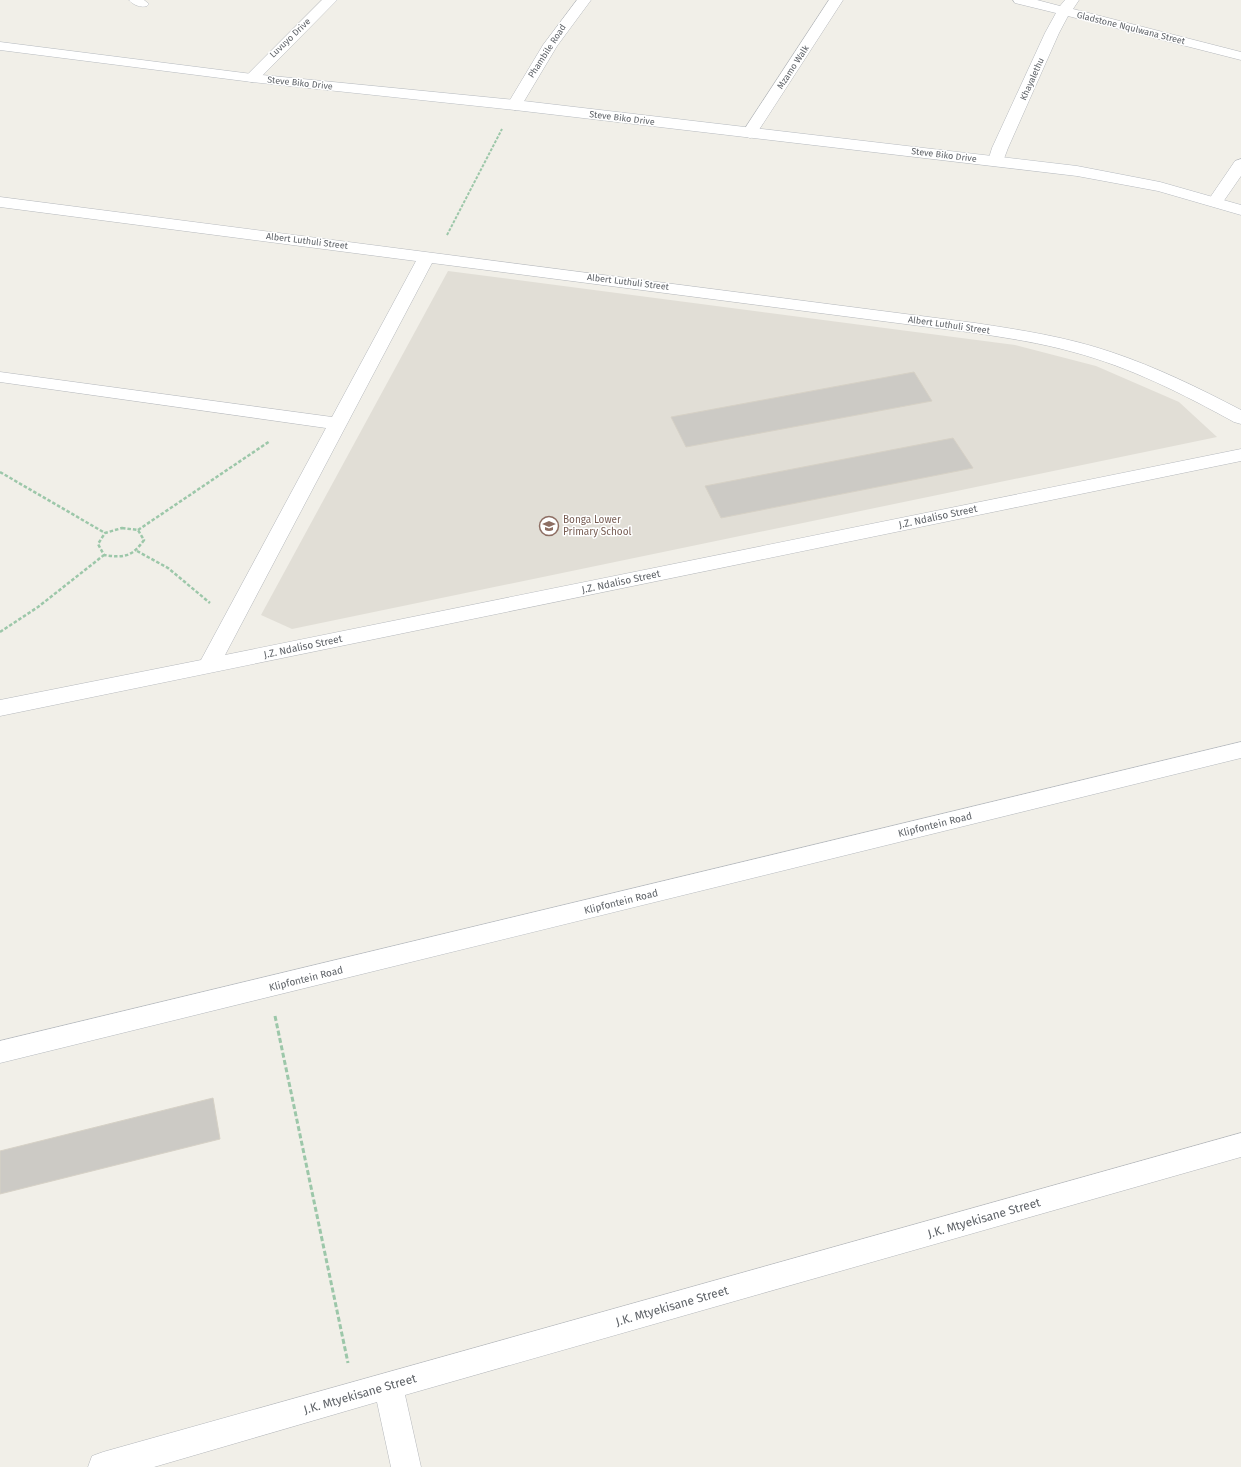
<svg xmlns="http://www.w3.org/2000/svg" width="1241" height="1467" font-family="'Fira Sans',sans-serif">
<rect width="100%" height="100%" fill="#f1efe8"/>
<path fill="#e1ded6" d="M448,271l567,74 81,21 83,36 38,35 -925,192 -31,-14z"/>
<path fill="#cccac5" stroke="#d6d1c6" d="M914,372l18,29 -246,46 -15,-30z
M953,438l20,30 -252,50 -16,-32z
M213,1098l7,41 -220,55v-43z"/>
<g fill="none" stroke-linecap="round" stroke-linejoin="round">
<g stroke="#b5b8bc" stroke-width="1">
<path id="service" d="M129,0h15l5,4 -2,2c-6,2 -14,-1 -18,-6z"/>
</g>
<g stroke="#b5b8bc" stroke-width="1">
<path id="minor" d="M322,0h15l-80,81 -5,1 -5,-1 -2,-3 2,-3z
M577,0h14l-34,46 -37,62 -5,2 -5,-2 -3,-3 36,-60z
M829,0h14l-88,136 -5,2 -5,-2 -3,-3z
M1013,0h24l23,6 5,-6h14l-6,9 168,43v8l-173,-44 -9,17 -51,115 -6,16 -6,2 -6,-2 -2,-3 4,-13 53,-115 11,-20 -41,-10z
M1241,159v17l-18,26 -2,3 -6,2 -6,-2 -2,-3 28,-41z
M0,197l975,126c46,7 92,14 136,29 45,15 88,36 130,58v14l-7,-2c-51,-28 -104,-55 -161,-70 -32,-9 -65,-14 -98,-19l-543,-70 -207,392 1016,-206v12l-1241,255v-16l201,-40 125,-232 -326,-46v-10l332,45 84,-156 -416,-54z
M1241,1133v24l-836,238 16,72h-30l-14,-65 -223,65h-66l4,-11 11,-4z"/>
</g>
<g stroke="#b6babf" stroke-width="1">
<path id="secondary" d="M0,42l252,32 263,26 562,66 83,16 81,23v10l-83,-24 -81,-15 -562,-66 -263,-28 -252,-32z
M1241,742v16l-1241,305v-22z"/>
</g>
<path stroke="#9cc7a9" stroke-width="2" stroke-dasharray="3 1.5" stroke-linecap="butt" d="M447,235l55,-106"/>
<path stroke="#9cc7a9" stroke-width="2.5" stroke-dasharray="3.5 2" stroke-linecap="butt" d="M0,472l105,61
M122,528l16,2 6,10c-12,17 -20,18 -40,15l-6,-11 7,-11z
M138,530l132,-89
M137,551l31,17 42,35
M0,632l38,-25 66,-52"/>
<path stroke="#9cc7a9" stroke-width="3" stroke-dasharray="5 2.5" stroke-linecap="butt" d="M275,1016l73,347"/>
<use href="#service" fill="#fff" fill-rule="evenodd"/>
<use href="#minor" fill="#fff" fill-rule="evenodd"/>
<use href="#secondary" fill="#fff" fill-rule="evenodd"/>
</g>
<defs>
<g id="school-ring" transform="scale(1)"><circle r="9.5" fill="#fff" stroke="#8d6e63" stroke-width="1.5"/><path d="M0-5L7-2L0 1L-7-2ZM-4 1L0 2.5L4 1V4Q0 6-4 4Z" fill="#8d6e63"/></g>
</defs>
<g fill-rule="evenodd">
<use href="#school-ring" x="549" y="526"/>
</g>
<g text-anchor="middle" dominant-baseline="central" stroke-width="3" stroke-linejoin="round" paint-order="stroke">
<g font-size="9" fill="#5f6368" stroke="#fff">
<text transform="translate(1131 28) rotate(14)">Gladstone Nqulwana Street</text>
<text transform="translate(290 38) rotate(-44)">Luvuyo Drive</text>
<text transform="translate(547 51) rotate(-57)">Phambile Road</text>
<text transform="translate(793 67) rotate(-57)">Mzamo Walk</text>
<text transform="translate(1032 79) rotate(-66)">Khayalethu</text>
<text transform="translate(300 83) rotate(6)">Steve Biko Drive</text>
<text transform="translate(622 118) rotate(7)">Steve Biko Drive</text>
<text transform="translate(944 155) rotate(7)">Steve Biko Drive</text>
<text transform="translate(307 241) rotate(7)">Albert Luthuli Street</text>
<text transform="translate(628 282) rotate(7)">Albert Luthuli Street</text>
<text transform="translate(949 325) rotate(8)">Albert Luthuli Street</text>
</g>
<g font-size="10" fill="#5f6368" stroke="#fff">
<text transform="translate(938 517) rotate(-12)">J.Z. Ndaliso Street</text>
<text transform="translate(621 582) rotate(-12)">J.Z. Ndaliso Street</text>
<text transform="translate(303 647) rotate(-12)">J.Z. Ndaliso Street</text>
<text transform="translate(935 825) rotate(-14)">Klipfontein Road</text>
<text transform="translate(621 902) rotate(-14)">Klipfontein Road</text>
<text transform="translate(306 979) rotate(-14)">Klipfontein Road</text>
</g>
<g font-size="10" fill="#785e54" stroke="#fff" text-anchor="start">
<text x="563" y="520">Bonga Lower<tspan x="563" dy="12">Primary School</tspan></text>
</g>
<g font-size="12" fill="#5f6368" stroke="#fff">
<text transform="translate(984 1218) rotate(-16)">J.K. Mtyekisane Street</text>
<text transform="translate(672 1306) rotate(-16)">J.K. Mtyekisane Street</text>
<text transform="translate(360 1394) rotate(-16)">J.K. Mtyekisane Street</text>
</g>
</g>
</svg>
